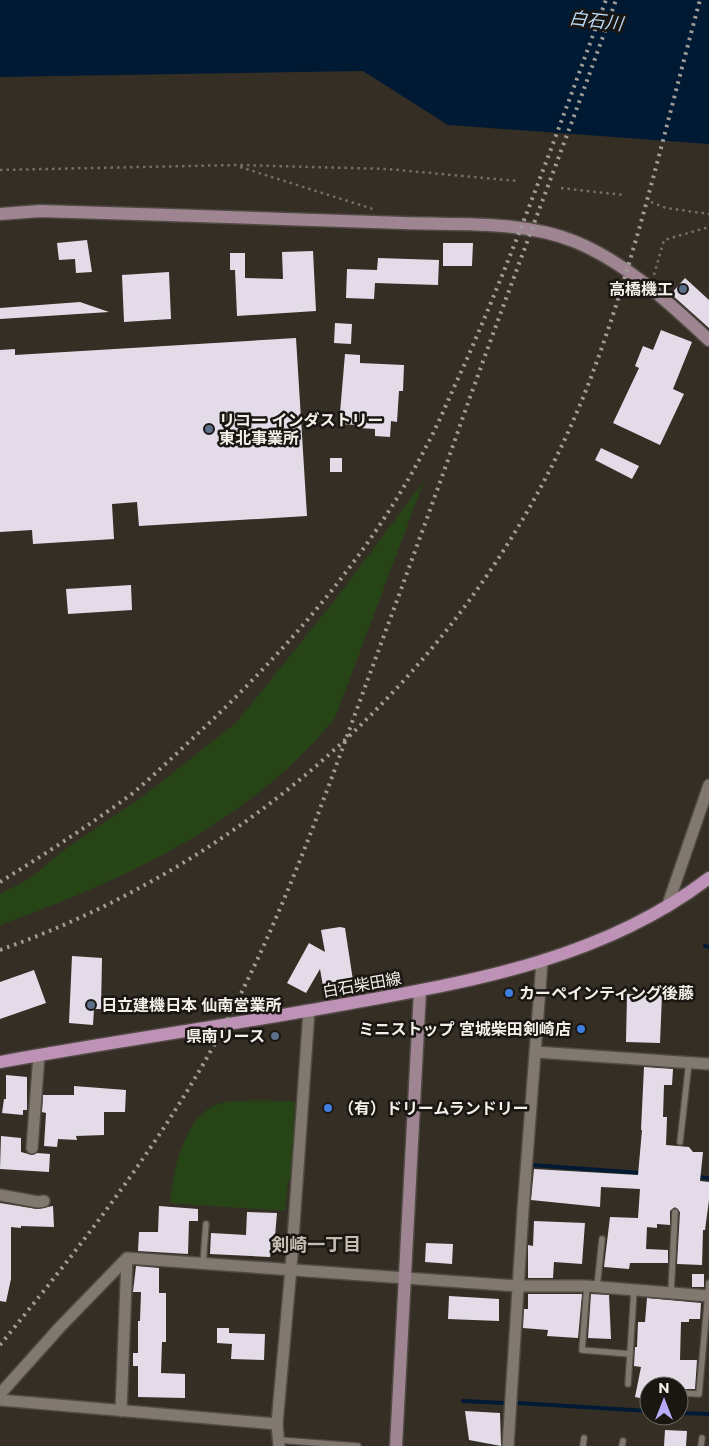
<svg xmlns="http://www.w3.org/2000/svg" width="709" height="1446" font-family="Montserrat,'Noto Sans JP',sans-serif">
<rect width="100%" height="100%" fill="#352e25"/>
<path fill="#274417" d="M424,481l-89,237c-84,104 -212,163 -335,207v-31l31,-16 29,-25 86,-59 91,-72 101,-126z
M295,1101l-4,80 -3,1 -3,29 -115,-8c2,-31 15,-88 48,-99 16,-5 59,-3 77,-3z"/>
<path fill="#001a34" d="M0,0h709v144l-261,-19 -85,-54 -363,6z"/>
<g fill="none" stroke-linecap="round" stroke-linejoin="round">
<path stroke="#001a34" stroke-width="4" d="M705,946l4,1
M531,1165l111,8
M696,1177l13,1
M463,1401l40,2
M518,1403l131,8
M679,1413l30,1"/>
</g>
<path fill="#e3dce8" d="M87,240l5,32 -16,1 -1,-14 -16,1 -2,-17z
M443,243h30l-1,23h-29z
M313,251l3,60 -79,5 -2,-46h-5v-17h15v25l38,1 -1,-27z
M378,258l61,2 -1,25 -63,-2 -1,16 -28,-1 1,-29 30,1z
M169,272l2,47 -47,3 -2,-47z
M685,278l24,22v28l-38,-34z
M80,302l29,10 -109,7v-11z
M335,323l17,1 -1,20 -17,-1z
M661,330l31,12 -19,47 11,5 -24,51 -47,-22 26,-55 -4,-2 8,-20 10,4z
M296,338l11,178 -168,10 -2,-24 -25,2 2,35 -81,5 -1,-14 -32,2v-182l15,-1v6z
M345,354l15,1v8l44,2 -1,26h-4l-2,31 -6,-1 -1,16 -15,-1v-7l-16,-1v-3l-20,-1z
M601,448l38,18 -7,13 -37,-19z
M330,458h12v14h-12z
M131,585l1,25 -64,4 -2,-25z
M340,927l5,1 9,59 -30,5 -4,-23 -14,24 -19,-10 22,-40 16,9 -4,-22z
M72,956l30,2 -1,51h-7l-1,16 -24,-2z
M34,970l12,33 -46,16v-37z
M627,994l35,1 -2,48 -34,-1z
M644,1067l29,2 -1,16h-8l-1,32h4l-1,28 23,2 4,5h10l-3,29 9,1v18l-4,30h-2l-1,35 -25,-1 3,-52 -5,-5 -5,4v14l-13,-1v4l-10,-1 -1,22 22,1v13h-38l-1,6 -25,-2 6,-50 28,1 2,-29 -39,-2 -1,20 -69,-7 3,-31 104,6 4,-45h-1z
M6,1075l21,2v33h-4v5l-21,-2 2,-14h2z
M74,1086l52,4 -1,22h-21v23l-28,1 1,4 -19,-1 -1,8 -13,-1 2,-33 -4,-1 1,-17h31z
M1,1136l20,2v14l11,3 5,-2 13,1 -1,18 -49,-3z
M0,1203l37,6 16,-3 1,21 -33,-1v2l-10,-1v52l-5,23 -6,-1z
M159,1206l39,3v12h-9l-1,33 -50,-3 1,-19h19z
M247,1212l30,1 -3,35h-3l-1,9 -60,-3 1,-21 35,2z
M534,1221l51,2 -3,41 -28,-2 -1,16h-25v-33l5,1z
M426,1243l27,1 -1,20 -27,-2z
M136,1266l23,2v25h7v49h-4l-1,31 24,1v24l-47,-1v-31h-5v-13h5v-32h2l1,-29h-8z
M692,1274h12v13h-12z
M528,1294h54l-4,44 -31,-2 1,-6 -25,-2 1,-19h4z
M591,1294l18,1 2,44 -23,-1z
M449,1296l50,3v22l-51,-2z
M647,1298l54,5 -1,16h-11v3h-8l-1,38h17l-2,29h-10l-5,-2v-2l-22,-1 -9,2v14l-14,-3 6,-30 -7,-1 1,-19h2l1,-25h7z
M217,1328h12v5l36,1 -1,26 -33,-1 1,-15 -15,-1z
M465,1411l35,2 1,33 -32,-6z
M665,1430l22,1 -1,15h-22z"/>
<g fill="none" stroke-linecap="round" stroke-linejoin="round">
<g stroke="#504a43" stroke-width="8">
<path id="lane" d="M680,1142l9,-80
M203,1263l3,-39
M587,1286l-5,64 48,4 4,-64
M597,1287l5,-48
M671,1293l4,-81
M628,1384l2,-30
M679,1393l20,1 10,-111
M279,1440l79,6
M583,1446l1,-8
M622,1446l1,-5
M701,1446l1,-8"/>
</g>
<g stroke="#504a43" stroke-width="14">
<path id="street" d="M667,907l42,-122
M536,1052l173,12
M32,1148l7,-93
M0,1195l38,7 6,-1
M0,1394l61,-68 66,-68 390,28h70l122,10
M0,1400l277,24
M121,1411l6,-153
M279,1446l-2,-22 14,-156 18,-257
M508,1446l15,-236 19,-248"/>
</g>
<g stroke="#504a43" stroke-width="15">
<path id="secondary" d="M0,214l40,-3c121,4 242,7 363,12 56,2 120,-3 173,19 52,22 92,60 133,98
M396,1446l24,-455"/>
</g>
<g stroke="#504a43" stroke-width="15">
<path id="primary" d="M0,1062c115,-21 231,-37 346,-58 127,-23 257,-45 363,-126"/>
</g>
<path stroke="#756f67" stroke-width="2.5" stroke-dasharray="2.5 4" stroke-linecap="butt" d="M240,167l133,42
M0,170l237,-5 150,4 130,12
M561,188l62,7
M651,202l15,6 43,6
M654,275l10,-35 45,-13"/>
<use href="#lane" stroke="#81796f" stroke-width="5.5"/>
<use href="#street" stroke="#81796f" stroke-width="11"/>
<use href="#secondary" stroke="#9f8592" stroke-width="12"/>
<use href="#primary" stroke="#bd92b6" stroke-width="12"/>
<path stroke="#a19c95" stroke-width="4" stroke-dasharray="2.5 5" stroke-linecap="butt" d="M0,882c45,-28 90,-57 133,-89 25,-21 49,-45 73,-67 86,-82 166,-174 221,-281 13,-24 23,-50 35,-75 54,-121 98,-246 144,-370
M0,950c269,-95 493,-310 593,-578 45,-121 73,-248 107,-372
M0,1345c76,-93 150,-187 209,-291 61,-108 103,-222 145,-337 32,-87 64,-173 95,-260 53,-153 113,-304 167,-457"/>
</g>
<g fill="#5c6f8a" stroke="#1a1713" stroke-width="2">
<circle cx="683" cy="289" r="5"/>
<circle cx="209" cy="429" r="5"/>
<circle cx="91" cy="1005" r="5"/>
<circle cx="275" cy="1036" r="5"/>
</g>
<g fill="#3f7fe0" stroke="#1a1713" stroke-width="2">
<circle cx="509" cy="993" r="5"/>
<circle cx="581" cy="1029" r="5"/>
<circle cx="328" cy="1108" r="5"/>
</g>
<g text-anchor="middle" dominant-baseline="central" stroke-width="5" stroke-linejoin="round" paint-order="stroke">
<g font-size="16" font-weight="bold" fill="#f3efe9" stroke="#1a1713" text-anchor="start">
<text x="673" y="289" text-anchor="end">高橋機工</text>
<text x="219" y="420">リコー インダストリー<tspan x="219" dy="18">東北事業所</tspan></text>
<text x="519" y="993">カーペインティング後藤</text>
<text x="101" y="1005">日立建機日本 仙南営業所</text>
<text x="571" y="1029" text-anchor="end">ミニストップ 宮城柴田剣崎店</text>
<text x="265" y="1036" text-anchor="end">県南リース</text>
<text x="338" y="1108">（有）ドリームランドリー</text>
</g>
<g font-size="16" fill="#f3efe9" stroke="#1a1713">
<text transform="translate(362 985) rotate(-10)">白石柴田線</text>
</g>
<g font-size="18" font-style="italic" fill="#badaf8" stroke="#1a1713">
<text transform="translate(596 21) rotate(7)">白石川</text>
</g>
<g font-size="18" font-weight="bold" fill="#c6bdb2" stroke="#1a1713">
<text x="316" y="1245">剣崎一丁目</text>
</g>
</g>
<g transform="translate(664 1401)"><circle r="24" fill="#1a1713" stroke="#716d69"/>
<path d="M0-4L9 19L0 12L-9 19Z" fill="#b7abf8"/>
<text y="-8" font-size="14" font-weight="bold" text-anchor="middle" fill="#f3efe9">N</text>
</g>
</svg>
